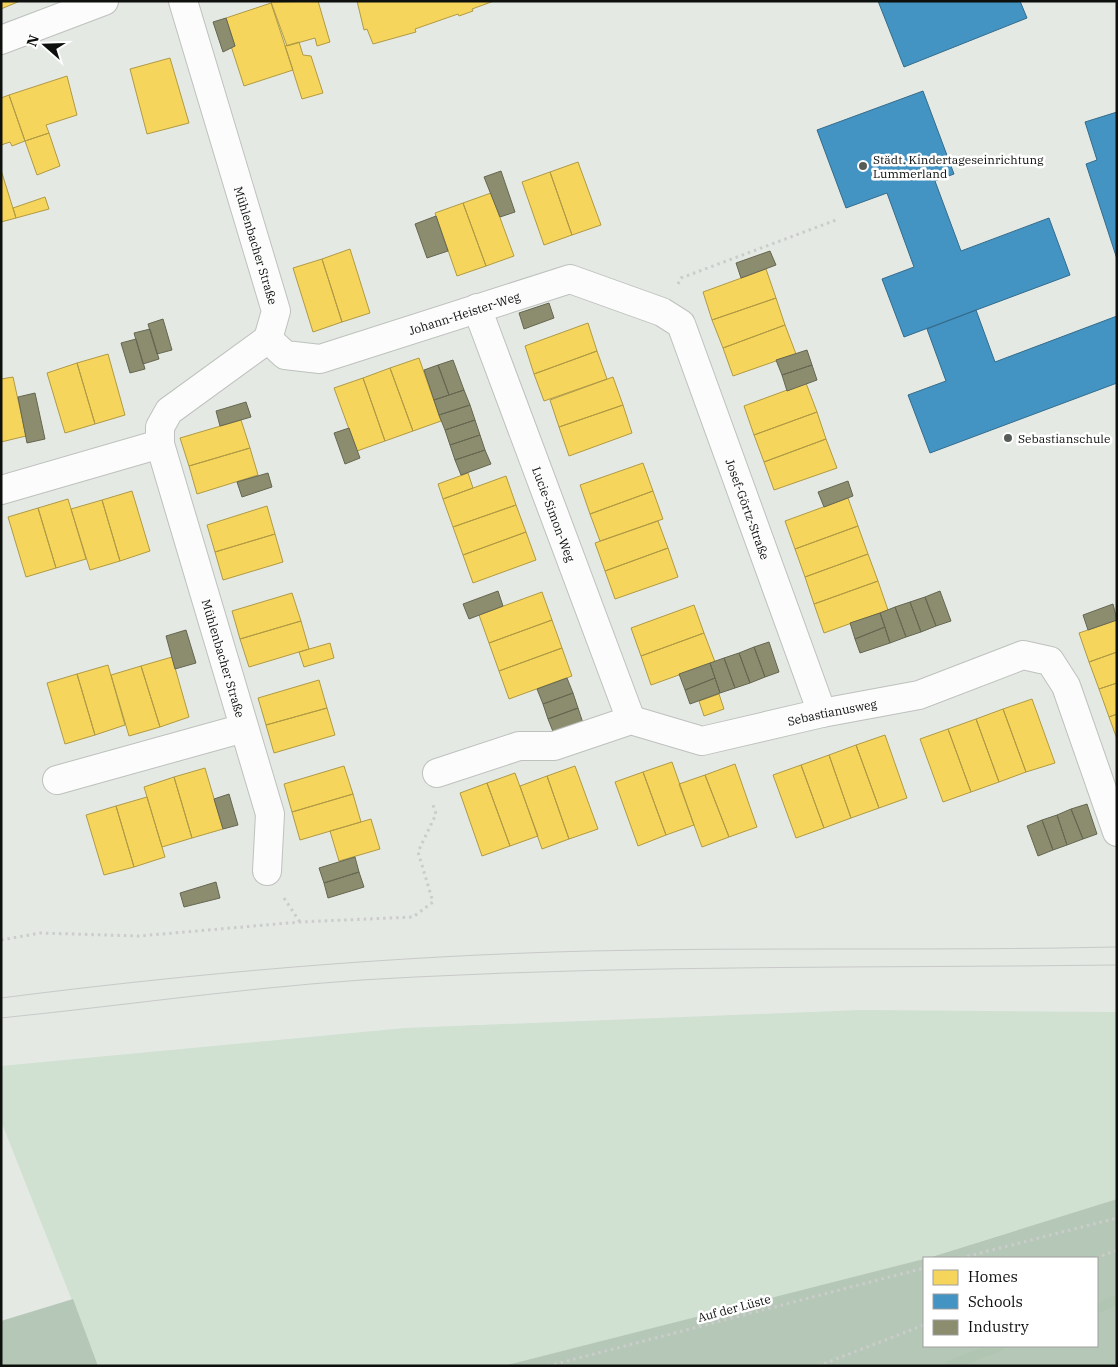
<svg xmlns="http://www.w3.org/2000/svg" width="1118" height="1367" font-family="'IBM Plex Serif',serif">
<rect width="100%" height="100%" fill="#e4e9e4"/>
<path fill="#d0e0d1" d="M860,1010l257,2v187l-212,66 -402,101h-405l-97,-245v-55l404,-38z"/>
<path fill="#b5c7b6" d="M1117,1199v167h-614l421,-107v87h173v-88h-169z
M73,1299l25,67h-97v-45z"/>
<path fill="#f6d55c" stroke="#b09a44" d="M1,1h19l-19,8z
M318,1l12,41 -13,4 -2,-8 -28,8 -16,-44z
M357,1h137l-22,8 1,2 -14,5 -1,-2 -43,15 1,3 -43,12 -6,-15 -3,1z
M271,3l22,67 -49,16 -12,-37 -1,-2 4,-1 -9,-28z
M299,42l4,13 8,1 12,37 -21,6 -17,-53z
M170,58l19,65 -42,11 -17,-65z
M67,76l10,39 -31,10 3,8 -24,8 -16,-46z
M9,95l16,46 -13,5 -2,-4 -9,3v-47z
M49,133l11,33 -23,9 -12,-34z
M578,162l23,63 -29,10 -22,-63z
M1,170l15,48 -15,4z
M550,172l22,63 -28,10 -22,-63z
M491,193l23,63 -28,10 -23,-63z
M45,197l4,12 -33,9 -3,-10z
M463,203l23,63 -29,10 -22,-63z
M350,249l20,64 -28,9 -20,-63z
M322,259l20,63 -29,10 -20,-64z
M766,269l10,29 -64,22 -9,-28z
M776,298l9,27 -62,23 -11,-28z
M588,323l9,28 -63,23 -9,-28z
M785,325l11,29 -63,22 -10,-28z
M597,351l10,28 -63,22 -10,-27z
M108,354l17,61 -30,9 -18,-61z
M419,358l22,63 -28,10 -23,-63z
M77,363l18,61 -30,9 -18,-60z
M390,368l23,63 -28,10 -22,-63z
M13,377l13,59 -25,6v-63z
M613,377l10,28 -64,22 -9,-27z
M363,378l22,63 -28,10 -23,-63z
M806,383l11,29 -63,23 -10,-29z
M623,405l9,28 -63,23 -10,-29z
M817,412l9,27 -62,23 -10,-27z
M241,420l9,28 -61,18 -9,-28z
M826,439l11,29 -63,22 -10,-28z
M250,448l8,27 -61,19 -8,-28z
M643,463l10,28 -63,23 -10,-29z
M468,473l5,15 -30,11 -5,-15z
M506,476l10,29 -63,22 -10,-28z
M132,491l18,60 -30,10 -18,-61z
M653,491l10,28 -63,22 -10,-27z
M848,498l10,28 -63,23 -10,-28z
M68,499l18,60 -30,9 -18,-60z
M102,500l18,61 -30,9 -19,-61z
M516,505l10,27 -63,23 -10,-28z
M267,506l8,28 -60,18 -8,-27z
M38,508l18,60 -30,9 -18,-60z
M658,521l10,27 -63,23 -10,-28z
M858,526l10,28 -63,23 -10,-28z
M526,532l10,28 -63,23 -10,-28z
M275,534l8,28 -60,18 -8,-28z
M668,548l10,29 -63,22 -10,-28z
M868,554l10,27 -64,23 -9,-27z
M878,581l10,29 -64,23 -10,-29z
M542,592l10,28 -63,23 -10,-28z
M292,593l9,28 -61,18 -8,-28z
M694,605l10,28 -63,23 -10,-28z
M552,620l10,28 -63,23 -10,-28z
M1117,620v32l-28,10 -10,-29z
M301,621l8,28 -60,18 -9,-28z
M704,633l11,29 -64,23 -10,-29z
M330,643l4,15 -30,9 -5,-15z
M562,648l10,28 -63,23 -10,-28z
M1117,652v31l-18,6 -10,-27z
M172,657l17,60 -29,10 -19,-61z
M108,665l17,60 -30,10 -18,-61z
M141,666l19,61 -31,9 -18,-61z
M77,674l18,61 -30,9 -18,-61z
M319,680l8,28 -61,17 -8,-27z
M1117,683v31l-8,3 -10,-28z
M719,694l5,15 -20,7 -5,-15z
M1032,699l23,64 -29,9 -23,-63z
M327,708l8,27 -61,18 -8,-28z
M1003,709l23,63 -27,10 -23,-63z
M1117,714v25l-8,-22z
M976,719l23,63 -28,10 -23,-63z
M948,729l23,63 -28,10 -23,-63z
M885,735l22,63 -28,10 -23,-63z
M856,745l23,63 -28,10 -22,-63z
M829,755l22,63 -27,10 -23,-63z
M672,762l22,63 -28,10 -23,-63z
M735,764l22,63 -28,10 -24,-62z
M801,765l23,63 -28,10 -23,-63z
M344,766l9,28 -61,18 -8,-28z
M575,766l23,63 -29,10 -22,-63z
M205,768l18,61 -31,9 -18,-61z
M643,772l23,63 -28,11 -23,-64z
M515,773l23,63 -28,10 -23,-63z
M705,775l24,62 -27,10 -23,-63z
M547,776l22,63 -27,10 -22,-63z
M174,777l18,61 -30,9 -18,-60z
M487,783l23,63 -28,10 -22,-63z
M353,794l8,28 -61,18 -8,-28z
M147,797l18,60 -31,10 -18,-61z
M116,806l18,61 -30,8 -18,-60z
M371,819l9,30 -41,12 -9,-30z"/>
<path fill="#4393c3" stroke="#336c8c" d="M878,1h142l7,17 -123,49z
M923,91l31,83 -19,7 26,70 88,-33 21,57 -166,62 -22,-58 32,-12 -27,-74 -41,15 -29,-78z
M1117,112v147l-31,-95 11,-4 -12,-38z
M976,310l19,52 122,-46v67l-187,70 -22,-58 38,-14 -19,-52z"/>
<path fill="#8c8c6e" stroke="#666751" d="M226,18l9,28 -12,6 -10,-30z
M501,171l14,41 -15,5 -16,-40z
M436,216l12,35 -21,7 -12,-34z
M770,251l6,14 -35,13 -5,-15z
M549,303l5,15 -30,11 -5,-16z
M163,319l9,31 -15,4 -9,-30z
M150,329l9,30 -16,5 -9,-31z
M136,339l9,30 -15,4 -9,-30z
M807,350l5,15 -30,10 -6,-15z
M453,360l11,30 -15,5 -11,-30z
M438,365l11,30 -15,5 -10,-30z
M812,365l5,15 -30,11 -5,-16z
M464,390l6,15 -31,10 -5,-15z
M35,393l10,46 -18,4 -9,-46z
M246,402l5,15 -31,9 -4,-15z
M470,405l5,15 -30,10 -6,-15z
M475,420l5,15 -30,10 -5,-15z
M349,428l11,30 -15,6 -11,-31z
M480,435l5,15 -30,10 -5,-15z
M485,450l6,14 -30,11 -6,-15z
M268,473l4,14 -30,10 -5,-15z
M848,481l5,15 -29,11 -6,-15z
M498,591l5,15 -34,13 -6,-15z
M940,591l11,30 -15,5 -11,-29z
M925,597l11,29 -15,6 -11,-30z
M910,602l11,30 -15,5 -11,-30z
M1113,604l4,16 -29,10 -5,-15z
M895,607l11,30 -16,6 -10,-30z
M880,613l5,14 -30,12 -5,-16z
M885,627l5,16 -30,10 -5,-14z
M186,630l10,33 -21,6 -9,-33z
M769,642l10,30 -14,5 -11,-30z
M754,647l11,30 -15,6 -11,-30z
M739,653l11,30 -15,5 -11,-30z
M724,658l11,30 -15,5 -10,-30z
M710,663l5,15 -30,12 -6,-16z
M567,678l6,15 -30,11 -6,-15z
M715,678l5,15 -30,11 -5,-14z
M573,693l5,15 -30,11 -5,-15z
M578,708l5,15 -29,11 -6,-15z
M229,794l9,31 -15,4 -9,-30z
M1087,804l10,30 -14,5 -12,-30z
M1071,809l12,30 -16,6 -10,-30z
M1057,815l10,30 -14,5 -11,-30z
M1042,820l11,30 -15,6 -11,-30z
M355,857l4,15 -35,11 -5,-15z
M359,872l5,15 -36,11 -4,-15z
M216,882l4,16 -36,9 -4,-14z"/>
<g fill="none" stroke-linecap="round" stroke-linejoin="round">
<path stroke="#b1c6b2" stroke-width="10" d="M1097,1308l20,-8
M949,1366l51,-20"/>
<g stroke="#bec1be" stroke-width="30">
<g id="minor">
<path id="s1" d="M183,1l93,310 -8,28 -99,72 -9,16v17l110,370 -3,57"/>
<path d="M1,40l103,-39"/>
<path id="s2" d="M477,308l154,412"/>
<path id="s3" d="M268,339l17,16 35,4 250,-80 92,33 19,12 141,389"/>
<path d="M1,490l159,-46"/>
<path id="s4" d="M437,773l82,-27h35l77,-26 71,21 120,-28 97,-18 104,-40 27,6 16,25 51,146"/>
<path d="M57,780l187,-52"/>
</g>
</g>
<path stroke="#cbcccb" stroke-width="3" stroke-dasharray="2.5 4" stroke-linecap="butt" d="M678,284l3,-6 155,-58
M284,898l16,24
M1,940l39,-7 99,3 161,-14 113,-5 20,-15 -15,-50 18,-38 -3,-9
M961,1258l156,-40
M1096,1258l21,-8
M548,1366l376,-98
M818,1366l106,-41"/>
<use href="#minor" stroke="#fbfcfb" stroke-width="28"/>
<path stroke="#c8c9c8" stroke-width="1" d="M1,998c195,-25 391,-42 588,-47 176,-4 352,0 528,-4
M1,1018c138,-14 275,-35 414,-41 233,-12 468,-9 702,-12"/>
</g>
<g fill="#585c58" stroke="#fff" stroke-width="2">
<circle cx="863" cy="166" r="5"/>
<circle cx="1008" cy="438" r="5"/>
</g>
<g text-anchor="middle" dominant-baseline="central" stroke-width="5" stroke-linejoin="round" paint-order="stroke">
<g font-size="12" fill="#0d100d" stroke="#fff" text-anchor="start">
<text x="873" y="159">Städt. Kindertageseinrichtung<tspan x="873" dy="14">Lummerland</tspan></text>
<text x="1018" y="438">Sebastianschule</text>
</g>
<g font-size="12" fill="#0d100d" stroke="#fff">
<text stroke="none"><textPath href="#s1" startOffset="255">Mühlenbacher Straße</textPath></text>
<text stroke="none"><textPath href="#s3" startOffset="210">Johann-Heister-Weg</textPath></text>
<text stroke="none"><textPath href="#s3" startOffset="638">Josef-Görtz-Straße</textPath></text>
<text stroke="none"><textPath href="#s2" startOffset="220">Lucie-Simon-Weg</textPath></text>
<text stroke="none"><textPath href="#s1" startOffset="734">Mühlenbacher Straße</textPath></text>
<text stroke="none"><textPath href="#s4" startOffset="410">Sebastianusweg</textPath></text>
<text transform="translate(734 1308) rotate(-15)">Auf der Lüste</text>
</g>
</g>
<rect width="1118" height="1367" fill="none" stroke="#0d100d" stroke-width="5"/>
<rect x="923" y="1257" width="175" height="90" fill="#ffffff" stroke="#9e9f9e"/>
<rect x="933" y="1270" width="25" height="15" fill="#f6d55c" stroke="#9e9f9e"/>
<text x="968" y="1282" font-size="15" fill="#0d100d">Homes</text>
<rect x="933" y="1294" width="25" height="15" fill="#4393c3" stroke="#9e9f9e"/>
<text x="968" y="1307" font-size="15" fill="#0d100d">Schools</text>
<rect x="933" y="1320" width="25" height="15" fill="#8c8c6e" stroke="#9e9f9e"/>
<text x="968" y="1332" font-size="15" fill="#0d100d">Industry</text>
<g transform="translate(45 45) rotate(290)" stroke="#ffffff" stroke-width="4" paint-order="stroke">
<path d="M0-4L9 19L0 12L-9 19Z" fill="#0d100d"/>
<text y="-8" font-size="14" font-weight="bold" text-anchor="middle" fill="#0d100d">N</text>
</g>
</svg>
